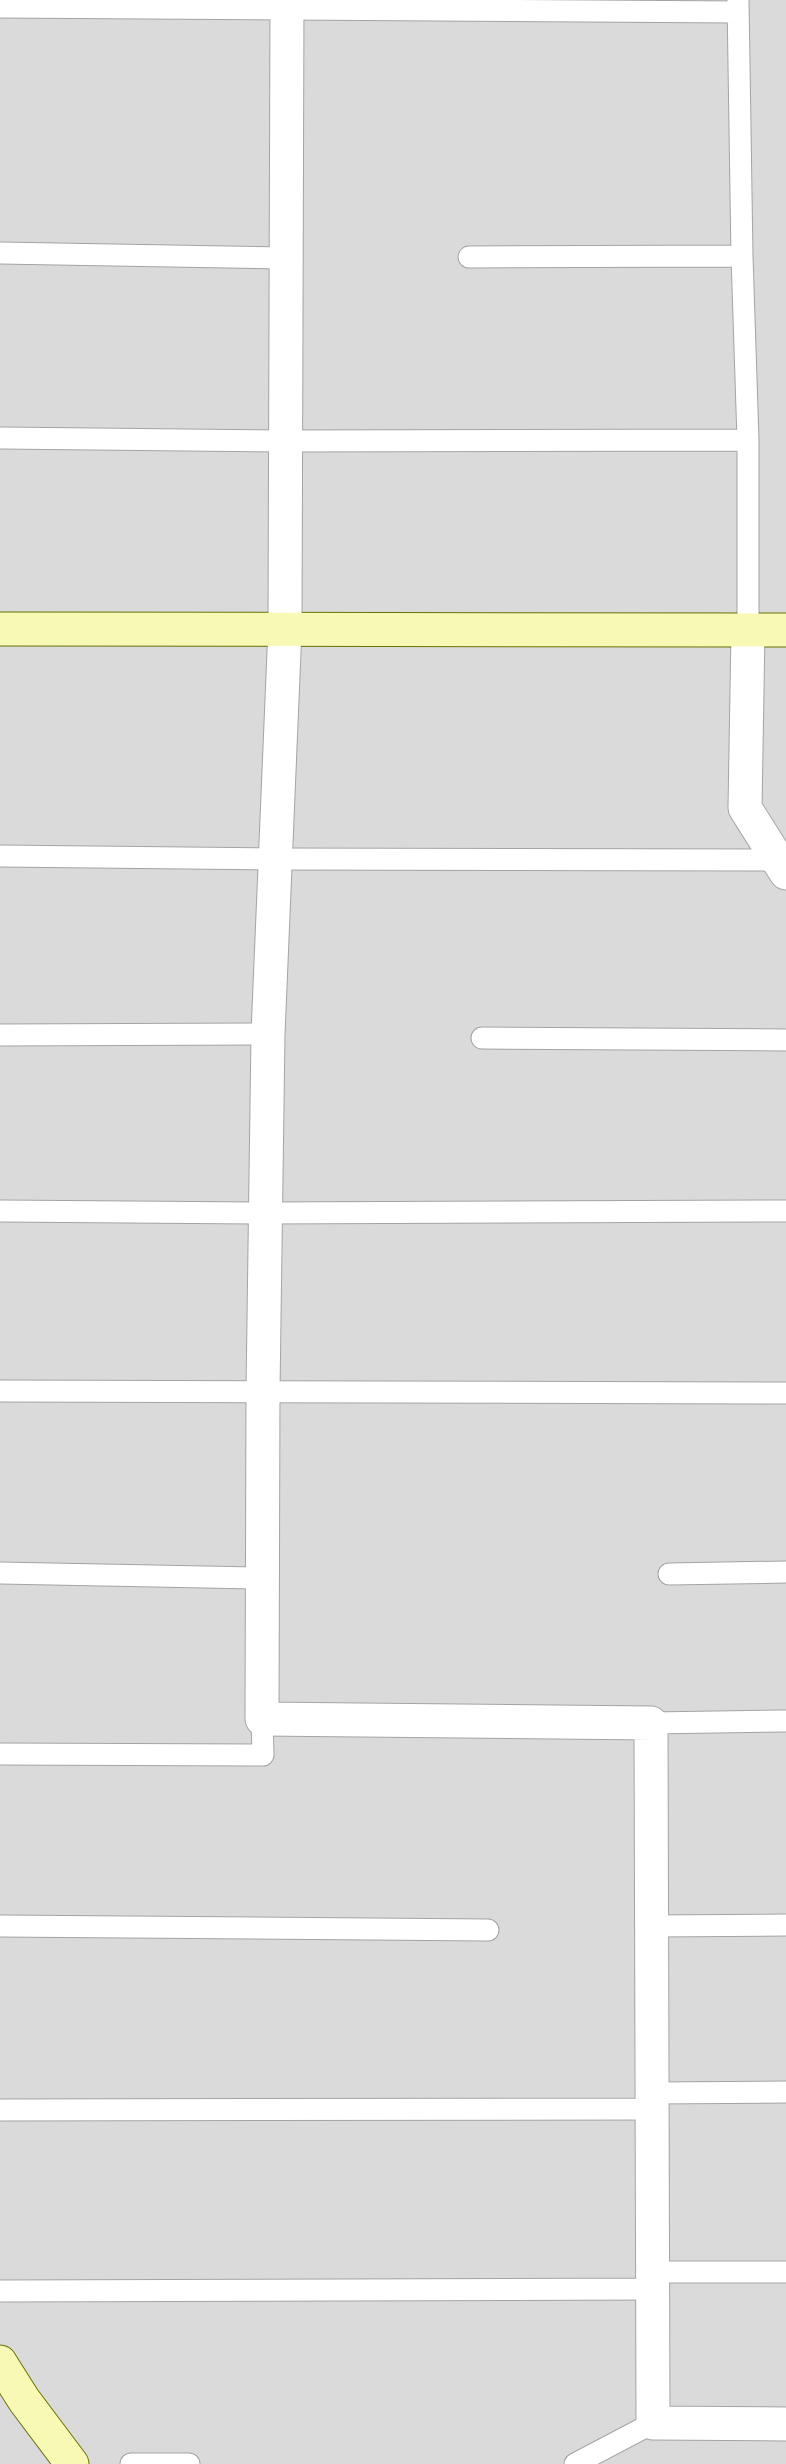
<svg xmlns="http://www.w3.org/2000/svg" width="786" height="2464" font-family="Ubuntu,sans-serif">
<rect width="100%" height="100%" fill="#eeeae2"/>
<path fill="#dbdada" d="M0,0h786v2464h-786z"/>
<g fill="none" stroke-linecap="round" stroke-linejoin="round">
<g stroke="#a4a4a4" stroke-width="23">
<path id="lane" d="M738,0l4,256 6,184v191
M0,7l738,5
M0,253l287,5
M469,257l273,-1
M0,438l286,3 462,-1
M0,856l274,3 504,1
M0,1035l268,-1
M482,1038l304,2
M0,1211l265,2 521,-2
M0,1391l786,2
M0,1573l262,5
M669,1574l117,-2
M651,1723l135,-2
M0,1754l263,1 -1,-36
M0,1926l488,4
M652,1926l134,-1
M652,2093l134,-1
M0,2110l652,-1
M653,2272h133
M0,2291l653,-2
M131,2464h58
M575,2464l78,-41"/>
</g>
<g stroke="#a4a4a4" stroke-width="35">
<path id="street" d="M287,0l-2,628 -17,406 -5,357 -1,328 389,4 2,700 133,1
M748,631l-3,177 41,65"/>
</g>
<g stroke="#687205" stroke-width="35">
<path id="secondary" d="M0,629l786,1
M0,2362l24,38 48,64"/>
</g>
<use href="#lane" stroke="#fff" stroke-width="21"/>
<use href="#street" stroke="#fff" stroke-width="33"/>
<use href="#secondary" stroke="#f7f9b5" stroke-width="33"/>
</g>
</svg>
